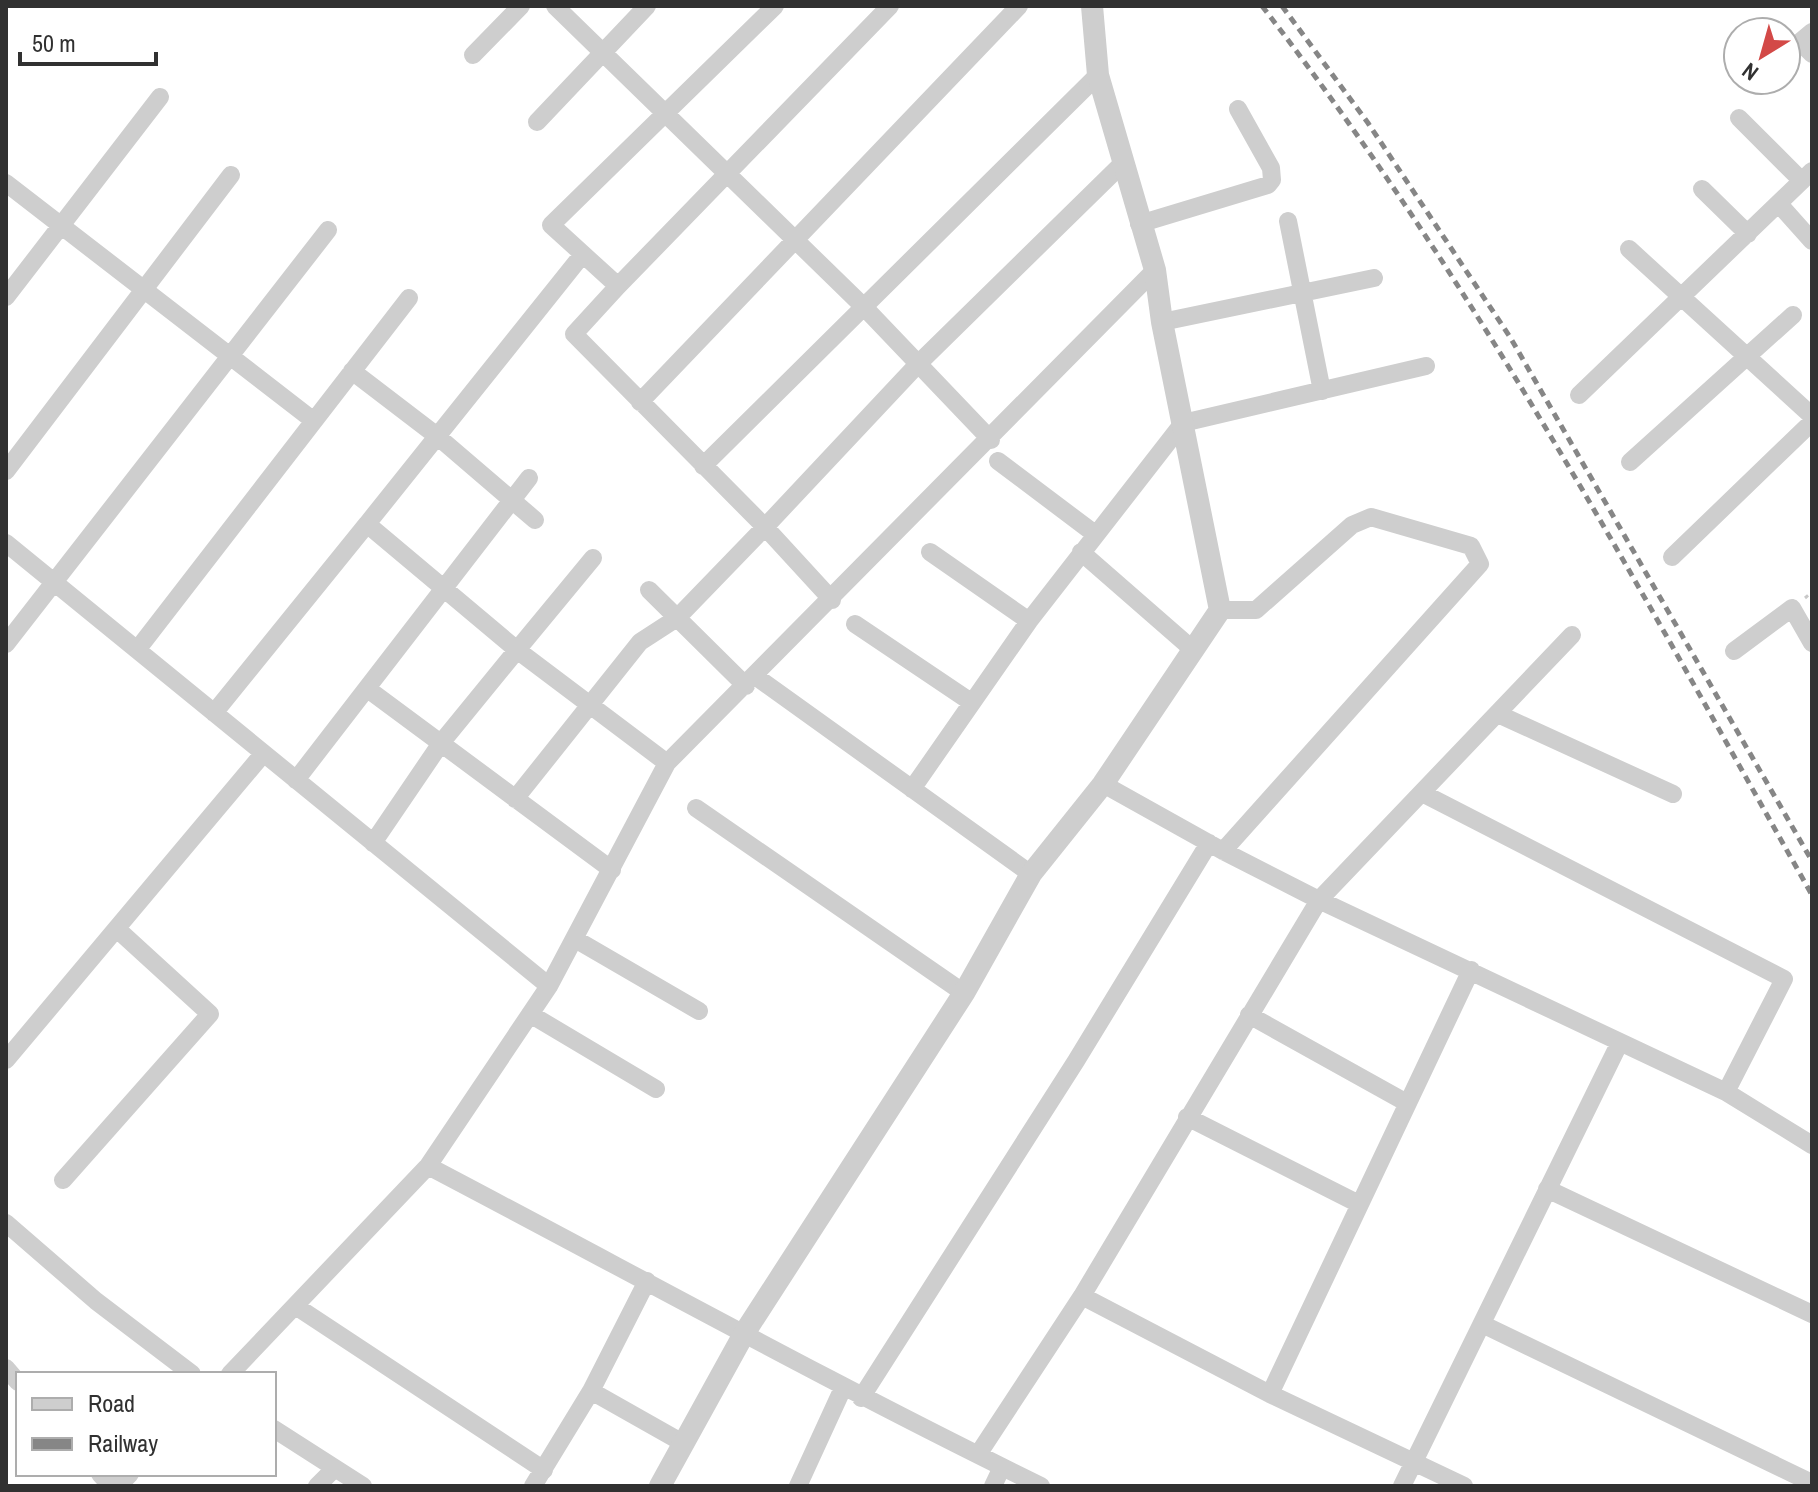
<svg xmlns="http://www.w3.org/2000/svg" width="1818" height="1492" font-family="'Archivo Narrow',sans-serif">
<rect width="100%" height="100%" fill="#fff"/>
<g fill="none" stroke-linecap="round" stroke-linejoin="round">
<path stroke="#c8c8c8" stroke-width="3" stroke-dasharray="4 4" stroke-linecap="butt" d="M1805,598l7,-6"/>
<path stroke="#cecece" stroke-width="18" d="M555,6l309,301 127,133
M1812,32l-12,10 12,12
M473,55l48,-49
M1739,118l63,63
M537,122l110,-116
M6,183l308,238
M1702,189l46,45
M1779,204l33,37
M1288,221l34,170
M1139,224l129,-39 4,-5 -1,-12 -33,-59
M1629,249l183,167
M583,254l-216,270 150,126 76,-92
M618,286l272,-280
M6,297l154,-200
M1162,322l212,-44
M352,371l85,65 98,84
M1579,395l233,-224
M640,402l379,-396
M998,461l97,73
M1630,462l163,-147
M703,466l395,-391
M6,471l225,-296
M6,543l543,443
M930,552l99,69
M1081,552l110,96
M1672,557l140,-135
M649,590l97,96
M832,600l-67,-73 154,-164 204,-200
M1220,610h36l96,-85 19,-8 100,29 9,18 -257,287
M855,624l116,78
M6,644l322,-414
M137,650l272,-352
M1734,651l58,-43 20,35
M755,676l276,198
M369,690l243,180
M214,713l153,-189
M1498,714l175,80
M296,780l233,-302
M1103,784l120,67 96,49 407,192 86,53
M912,789l117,-168 154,-198 243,-57
M1424,794l360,185 -58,113
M515,799l125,-157 37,-24 88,-91 -191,-193 44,-48 -67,-61 224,-219
M696,808l268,185
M373,843l68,-100 76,-93 150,113
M575,939l124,72
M530,1014l126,75
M1249,1015l158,88
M6,1060l257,-306
M1187,1117l172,87
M428,1166c204,107 406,219 613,320
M63,1180l147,-166 -93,-85
M1547,1189l265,125
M6,1223l90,78 96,73
M1082,1296l188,98 194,92
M297,1307l247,163
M1482,1324l330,159
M6,1368l12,14
M230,1374l198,-208 121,-180 118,-223 488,-493
M591,1391l56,-110
M1270,1394l201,-424
M861,1398l215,-337 133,-218
M274,1429l89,57
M979,1453l103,-157 237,-396 253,-265
M100,1474l11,12
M118,1486l12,-12
M317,1486l18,-18
M533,1486l58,-95 92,52
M798,1486l45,-98
M993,1486l9,-19
M1402,1486l217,-442"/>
<path stroke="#cecece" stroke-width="22" d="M660,1486l85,-154 219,-339 67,-119 72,-90 117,-174 -58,-288 -7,-52 -57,-195 -6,-69"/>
<path stroke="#868686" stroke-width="5" stroke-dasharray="8 6" stroke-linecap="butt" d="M1262,6c214,276 379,586 550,889
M1282,6l86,117 142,214 302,524"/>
</g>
<rect width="1818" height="1492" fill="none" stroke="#313131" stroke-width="16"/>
<rect x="16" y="1372" width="260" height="104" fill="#ffffff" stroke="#adadad" stroke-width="2"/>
<rect x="32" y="1398" width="40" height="12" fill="#cecece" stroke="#adadad" stroke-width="2"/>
<text x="88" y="1412" font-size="24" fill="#313131">Road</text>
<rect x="32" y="1438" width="40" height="12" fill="#868686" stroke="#adadad" stroke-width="2"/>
<text x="88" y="1452" font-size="24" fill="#313131">Railway</text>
<g transform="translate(1762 56) rotate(217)"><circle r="38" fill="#ffffff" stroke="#adadad" stroke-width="2"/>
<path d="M0-6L14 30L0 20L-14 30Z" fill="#d34947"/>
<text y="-12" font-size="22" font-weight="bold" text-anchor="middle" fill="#313131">N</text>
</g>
<path d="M20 52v12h136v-12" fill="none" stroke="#313131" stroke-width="4"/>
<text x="32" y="52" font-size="24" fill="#313131" stroke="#ffffff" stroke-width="6" paint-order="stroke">50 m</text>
</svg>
